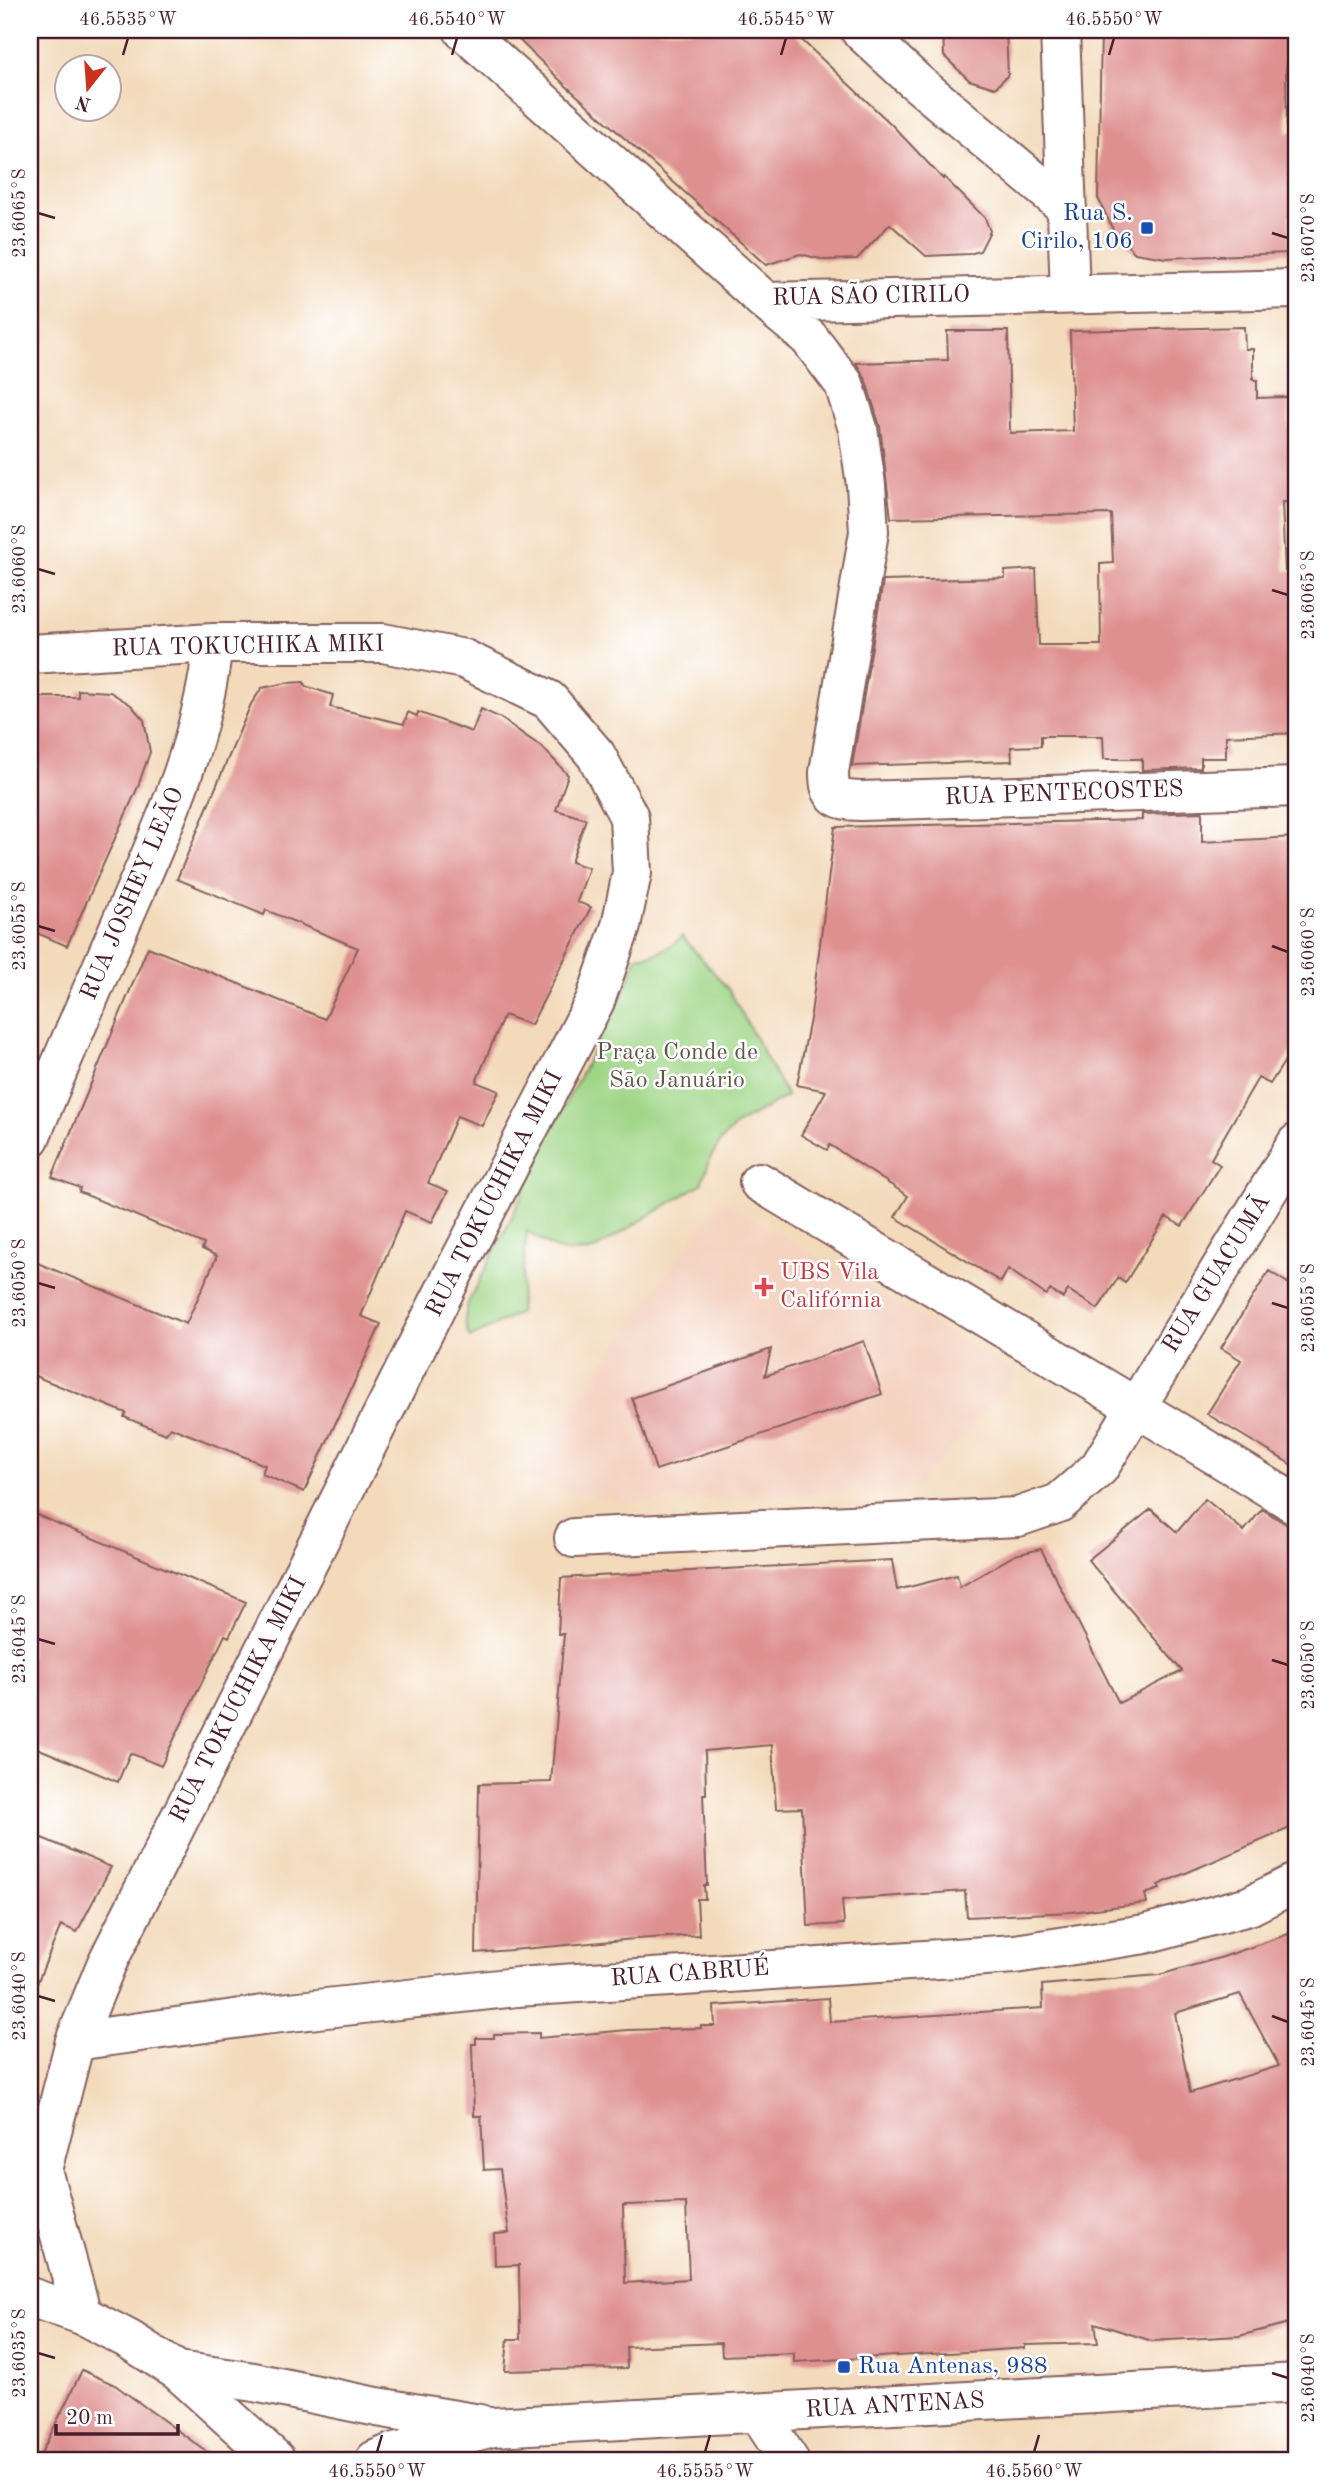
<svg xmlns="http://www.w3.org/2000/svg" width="1327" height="2490" font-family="'Old Standard TT',serif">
<rect width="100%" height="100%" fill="#fff"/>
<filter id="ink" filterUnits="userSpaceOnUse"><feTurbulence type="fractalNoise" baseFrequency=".0143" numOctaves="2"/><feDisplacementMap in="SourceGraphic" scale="14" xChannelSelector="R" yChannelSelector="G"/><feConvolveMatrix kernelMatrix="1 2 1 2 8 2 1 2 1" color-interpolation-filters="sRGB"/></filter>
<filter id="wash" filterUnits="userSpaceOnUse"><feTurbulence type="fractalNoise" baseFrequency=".00686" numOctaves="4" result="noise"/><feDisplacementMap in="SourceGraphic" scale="28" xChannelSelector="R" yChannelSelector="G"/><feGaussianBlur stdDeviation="1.57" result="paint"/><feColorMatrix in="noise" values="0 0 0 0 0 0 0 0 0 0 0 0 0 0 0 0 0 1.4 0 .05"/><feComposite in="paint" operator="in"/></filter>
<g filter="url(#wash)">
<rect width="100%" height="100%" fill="#f3dabb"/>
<path fill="#f4d3c1" d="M720,1200l298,174 -102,114 -295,15 -101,-25z"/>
<path fill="#9fd586" stroke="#747a58" stroke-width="2" d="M682,936l47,54 58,106 -49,28 -16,15 -11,18 -10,27 -108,66c-5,2 -30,2 -35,0 -11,-4 -22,-14 -31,-19l-8,82 -49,25c-5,-11 -6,-23 -2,-35l42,-82 45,-97 72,-139 10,-29c13,2 37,-10 45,-20z"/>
<g id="blocks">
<path fill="#de908f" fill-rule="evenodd" d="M509,30h282l100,94 52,55 1,-2 41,41 5,13 -10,20 -11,3 -43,2 -36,-32 -33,35 -32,1 -25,-6 -34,11 -202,-181z
M943,30h63l2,45 -13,13 -26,-8 -25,-24z
M1101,30h192l-7,40 1,62h10v83h-8v38l-123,5 -31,-5 -22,-23 -15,-32z
M1244,327l1,22h8v31h4v18l31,-1 1,33h8v72h-15l3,69 12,-1v163l-71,3v22h-25v10l-59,2v-11h-38l-1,-23h-62v10l-30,1 1,14 -160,5 31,-185 122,-3v-7l31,-2 3,76h62l-1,-81 13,-1 -2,-49 -220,4 -11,-92 -15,-48 -9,-15 92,-3 -1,-29h61l2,102 63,-2 -3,-100z
M304,682l1,4 28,9 -3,12 74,17 4,-12 9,4 1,-4 54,20 9,-23 18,8 44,31 25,27 -12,35 30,9 -15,43 18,6 -12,34 14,5 -60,118 -27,-10 -28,67 23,9 -17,35 -25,-10 -29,67 20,8 -16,31 -27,-11 -44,105 20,8 -77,168 -42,-18 3,-9 -95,-38 -4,7 -42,-17 2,-4 -96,-39v-114l156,64 31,-68 -15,-7 2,-5 -125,-52 1,-4 -28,-11 96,-230 177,72 33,-71 -92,-38 -2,5 -87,-36 74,-175 11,-16 24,-5z
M78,690l32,2 21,13 13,15 6,32 -13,37 -70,157 -37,-16v-233h48z
M1202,812v30l95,-5v205l-27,42 -12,-6 -47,81 9,6 -38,61 -16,-9 -41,66 -7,-5 -20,31 -30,-19 -5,8 -13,-8 -4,5 -38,-26 -7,13 -106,-65 13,-21 -78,-51 -3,5 -26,-15 25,-44 -29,-6 14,-71 24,-187 307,-7v-6z
M1269,1271l28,18v190l-6,-4 6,-7 -90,-54 34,-54 -20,-12z
M864,1341l18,53 -226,76 -24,-72 139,-49 -6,27z
M1205,1499l39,32 18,-22 24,15 11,3v298l-139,60 2,4 -15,5 2,9 -76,9 -104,5 -2,-26 -123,9 2,24 -36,2 -6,-118 -26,1 -4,-64 -67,6 1,43h-3l4,91h-3l1,14h-8l2,36 -64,4 -159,14 3,-169 72,-2 13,-148h-6l3,-56 331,-18 5,30 60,-15 3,12 55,-32 26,-6 78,154 63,-32 -94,-111 63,-51 26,23z
M30,1512l216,90 -17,35 -4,-2 -64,131 -31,-13 -12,29 -88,-37z
M30,1833l81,34 -34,65 -16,-7 -30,73z
M1297,1931v390l-58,15 -87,5 -57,-18 3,20 -73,2v3l-42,3 -189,11v-9l-72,3 -1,-13 -95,4 1,21 -122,3 3,-32h12l-1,-74 -24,1 -1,-32 15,-1 -9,-64 -16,1 -3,-54h-7l-2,-72h4v-6h18v-4l45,-1v5l89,-8 73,-2v-2h14l-1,-20 114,-8 2,24 213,-14 -1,-23 117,-10 64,-18zM1240,1994l39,72 -89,27 -15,-80zM686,2203l3,76 -64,4 -2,-78z
M82,2370l33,15 103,75h-180z"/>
</g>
</g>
<g filter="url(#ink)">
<use href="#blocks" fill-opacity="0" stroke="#85605d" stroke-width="2"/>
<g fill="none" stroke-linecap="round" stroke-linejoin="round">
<g stroke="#85605d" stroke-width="42">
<path id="minor" d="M463,30l303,272 531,-13
M860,30l55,51 152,127
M1060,30l10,263
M766,302l43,36 35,46 14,45 8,56 3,47 -40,240c0,26 7,28 32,29l436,-14
M30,654l183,-11h170l81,16 85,41 47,55 33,62 3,56 -11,53 -26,75 -142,273 -347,691 -31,76 -33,129 -12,29
M30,1138c29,-72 60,-143 91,-215 40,-91 82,-180 92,-280
M759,1182c179,108 360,213 538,323
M574,1538l444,-21 41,-14 40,-35 198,-325
M75,2041l188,-26 254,-28 498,-33 130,-20 104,-28 48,-24
M42,2170l40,145
M178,2371l76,11 123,25 103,17
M758,2413l31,47
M375,2460l17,-7 101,-26 804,-44"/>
</g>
<g stroke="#85605d" stroke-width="42">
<path id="tertiary" d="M30,2297l52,18 46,24 50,32 98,89"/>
</g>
<use href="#minor" stroke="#fff" stroke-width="38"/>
<use href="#tertiary" stroke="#fff" stroke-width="38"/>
</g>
</g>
<path fill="none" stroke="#4a1f2b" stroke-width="2.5" d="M123,55l5,-17M452,55l5,-17M781,55l5,-17M1109,55l5,-17M38,213l17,5M1272,233l16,5M38,569l17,5M1272,590l16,5M38,926l17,5M1272,946l16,6M38,1283l17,5M1272,1303l16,5M38,1639l17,5M1272,1660l16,5M38,1996l17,5M1272,2016l16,6M38,2353l17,5M1272,2373l16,5M377,2452l5,-17M705,2452l5,-17M1034,2452l5,-17"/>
<g fill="#1a4fb4" stroke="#fff" stroke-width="2.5">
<rect x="1140" y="221" width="14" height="14" rx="3.5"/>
<rect x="837" y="2360" width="14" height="14" rx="3.5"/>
</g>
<path fill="#e0444e" stroke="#fff" stroke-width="2.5" d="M760.5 1276.5h7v7h7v7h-7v7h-7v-7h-7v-7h7z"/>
<g text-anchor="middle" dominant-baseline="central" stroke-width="5" stroke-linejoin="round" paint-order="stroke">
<g font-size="24" fill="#164399" stroke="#fff" text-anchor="end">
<text x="1133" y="214">Rua S.<tspan x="1133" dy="28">Cirilo, 106</tspan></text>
<text x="858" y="2367" text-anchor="start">Rua Antenas, 988</text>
</g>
<g font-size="24" fill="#4a1f2b" stroke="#fff">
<text transform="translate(871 297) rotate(-1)">RUA SÃO CIRILO</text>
<text transform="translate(248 647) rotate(-1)">RUA TOKUCHIKA MIKI</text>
<text transform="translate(1064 794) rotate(-2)">RUA PENTECOSTES</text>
<text transform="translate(133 894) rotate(-67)">RUA JOSHEY LEÃO</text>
<text transform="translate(495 1194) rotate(-63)">RUA TOKUCHIKA MIKI</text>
<text transform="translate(1217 1274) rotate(-58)">RUA GUACUMÃ</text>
<text transform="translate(239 1700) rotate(-63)">RUA TOKUCHIKA MIKI</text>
<text transform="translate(690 1974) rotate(-4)">RUA CABRUÉ</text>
<text transform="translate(895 2406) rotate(-3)">RUA ANTENAS</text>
</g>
<g font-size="24" fill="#645646" stroke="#fff">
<text x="677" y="1053">Praça Conde de<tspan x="677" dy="28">São Januário</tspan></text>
</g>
<g font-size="24" fill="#be3a42" stroke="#fff" text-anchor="start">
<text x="780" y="1273">UBS Vila<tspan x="780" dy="28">Califórnia</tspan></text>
</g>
</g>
<rect width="1327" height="2490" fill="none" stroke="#fff" stroke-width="77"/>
<g transform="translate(88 88) rotate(197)"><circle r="33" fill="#ffffff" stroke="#b7a5aa" stroke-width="2"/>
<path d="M0-5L12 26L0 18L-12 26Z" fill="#c8321e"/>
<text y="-10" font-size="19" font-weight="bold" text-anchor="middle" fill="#4a1f2b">N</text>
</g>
<path d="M56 2424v10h122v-10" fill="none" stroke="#4a1f2b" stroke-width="3.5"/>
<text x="66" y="2424" font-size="21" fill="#4a1f2b" stroke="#ffffff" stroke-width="5" paint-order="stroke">20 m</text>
<rect x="38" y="38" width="1250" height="2414" fill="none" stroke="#4a1f2b" stroke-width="2.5"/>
<g font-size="18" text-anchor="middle" fill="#4a1f2b">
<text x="128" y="25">46.5535°W</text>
<text x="457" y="25">46.5540°W</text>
<text x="786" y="25">46.5545°W</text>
<text x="1114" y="25">46.5550°W</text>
<text transform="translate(19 213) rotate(-90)" y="6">23.6065°S</text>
<text transform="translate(1308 238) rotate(-90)" y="6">23.6070°S</text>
<text transform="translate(19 569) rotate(-90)" y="6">23.6060°S</text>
<text transform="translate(1308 595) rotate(-90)" y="6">23.6065°S</text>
<text transform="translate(19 926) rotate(-90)" y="6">23.6055°S</text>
<text transform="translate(1308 952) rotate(-90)" y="6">23.6060°S</text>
<text transform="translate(19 1283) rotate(-90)" y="6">23.6050°S</text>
<text transform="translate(1308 1308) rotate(-90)" y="6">23.6055°S</text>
<text transform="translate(19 1639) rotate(-90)" y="6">23.6045°S</text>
<text transform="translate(1308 1665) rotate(-90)" y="6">23.6050°S</text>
<text transform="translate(19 1996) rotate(-90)" y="6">23.6040°S</text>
<text transform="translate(1308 2022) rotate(-90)" y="6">23.6045°S</text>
<text transform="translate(19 2353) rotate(-90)" y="6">23.6035°S</text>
<text transform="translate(1308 2378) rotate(-90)" y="6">23.6040°S</text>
<text x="377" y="2477">46.5550°W</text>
<text x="705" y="2477">46.5555°W</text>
<text x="1034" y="2477">46.5560°W</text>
</g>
</svg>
